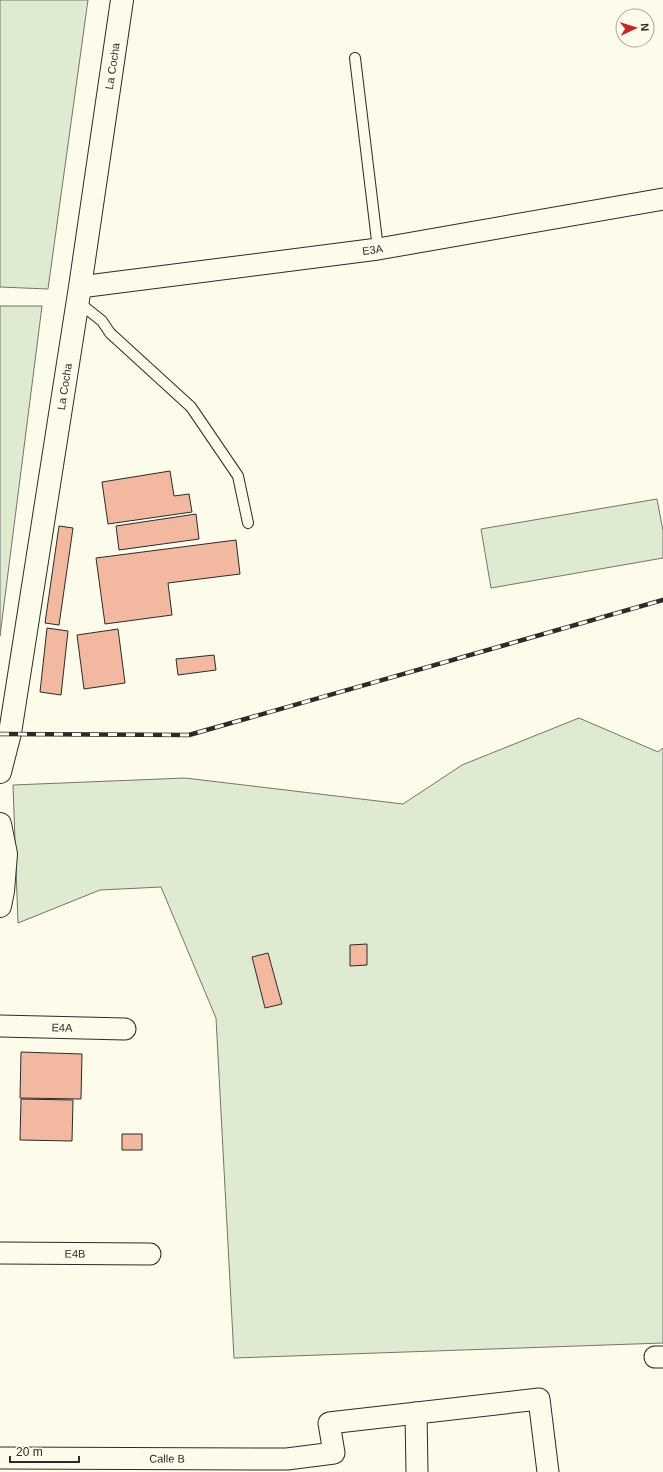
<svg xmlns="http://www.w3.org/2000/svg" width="663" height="1472" font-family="Arial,sans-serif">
<rect width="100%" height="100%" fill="#fdfbea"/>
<path fill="#deebd1" stroke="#74746e" d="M0,0h88l-40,289 -48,-2z
M0,306h42l-42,330z
M657,499l6,32v27l-172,30 -10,-59z
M579,718l79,34 5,-4v595l-429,15 -18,-340 -55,-131 -61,3 -82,33 -5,-138 172,-7 218,26 59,-39z"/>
<path fill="#f2b8a0" stroke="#2b2b2b" d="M170,471l4,25 15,-2 3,18 -84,12 -6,-42z
M196,514l3,25 -80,11 -3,-24z
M59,526l14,2 -14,97 -14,-2z
M236,540l4,34 -72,9 4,32 -67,9 -9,-66z
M47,628l21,3 -7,64 -21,-3z
M118,629l7,54 -41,6 -7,-54z
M214,655l2,15 -38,5 -2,-16z
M367,944v21l-17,1v-21z
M268,953l14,51 -17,4 -13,-51z
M21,1052l61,2 -1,45 -61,-1z
M21,1099l52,1 -1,41 -52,-1z
M122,1134h20v16h-20z"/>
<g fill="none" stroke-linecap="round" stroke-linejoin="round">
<g stroke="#2b2b2b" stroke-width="12">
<path id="service" d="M355,58l23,191
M77,301l25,20 8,12 81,74 47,69 10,47"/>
</g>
<g stroke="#2b2b2b" stroke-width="23">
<g id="minor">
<path id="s1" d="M80,287l298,-38 285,-50"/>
<path id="s2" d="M0,1026l125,3"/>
<path id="s3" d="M0,1253l150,1"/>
<path d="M655,1357h8"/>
<path d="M416,1413l1,59"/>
<path id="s4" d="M0,1458l287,1 47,-6 -5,-30 210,-24 9,73"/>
</g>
</g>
<g stroke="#2b2b2b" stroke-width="24">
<g id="tertiary">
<path id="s5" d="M0,772l10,-39 70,-446 42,-287"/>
<path d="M0,824l6,30 -3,37 -3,15"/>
</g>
</g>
<use href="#service" stroke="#fdfbea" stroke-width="10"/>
<use href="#minor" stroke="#fdfbea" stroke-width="21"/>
<use href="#tertiary" stroke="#fdfbea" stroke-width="22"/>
<g stroke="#2b2b2b" stroke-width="4.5">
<path id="rail" d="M0,734l189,1 474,-135"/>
</g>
<use href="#rail" stroke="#fdfbea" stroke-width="3" stroke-dasharray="9" stroke-linecap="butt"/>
</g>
<g text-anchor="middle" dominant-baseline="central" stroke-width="3" stroke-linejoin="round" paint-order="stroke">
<g font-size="11" fill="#2b2b2b" stroke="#fdfbea">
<text stroke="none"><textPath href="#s5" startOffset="715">La Cocha</textPath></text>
<text stroke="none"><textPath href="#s1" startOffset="295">E3A</textPath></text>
<text stroke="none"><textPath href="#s5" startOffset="391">La Cocha</textPath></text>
<text stroke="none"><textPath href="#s2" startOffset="62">E4A</textPath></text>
<text stroke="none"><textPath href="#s3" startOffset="75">E4B</textPath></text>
<text stroke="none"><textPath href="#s4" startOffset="167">Calle B</textPath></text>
</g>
</g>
<g transform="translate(635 28) rotate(86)"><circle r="19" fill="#fdfbea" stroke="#a9a89e"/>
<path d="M0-3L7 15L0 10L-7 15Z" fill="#c62828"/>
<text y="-6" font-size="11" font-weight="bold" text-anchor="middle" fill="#2b2b2b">N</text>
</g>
<path d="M10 1456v6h69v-6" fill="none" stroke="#2b2b2b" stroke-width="2"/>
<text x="16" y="1456" font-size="12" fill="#2b2b2b" stroke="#fdfbea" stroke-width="3" paint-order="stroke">20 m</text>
</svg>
